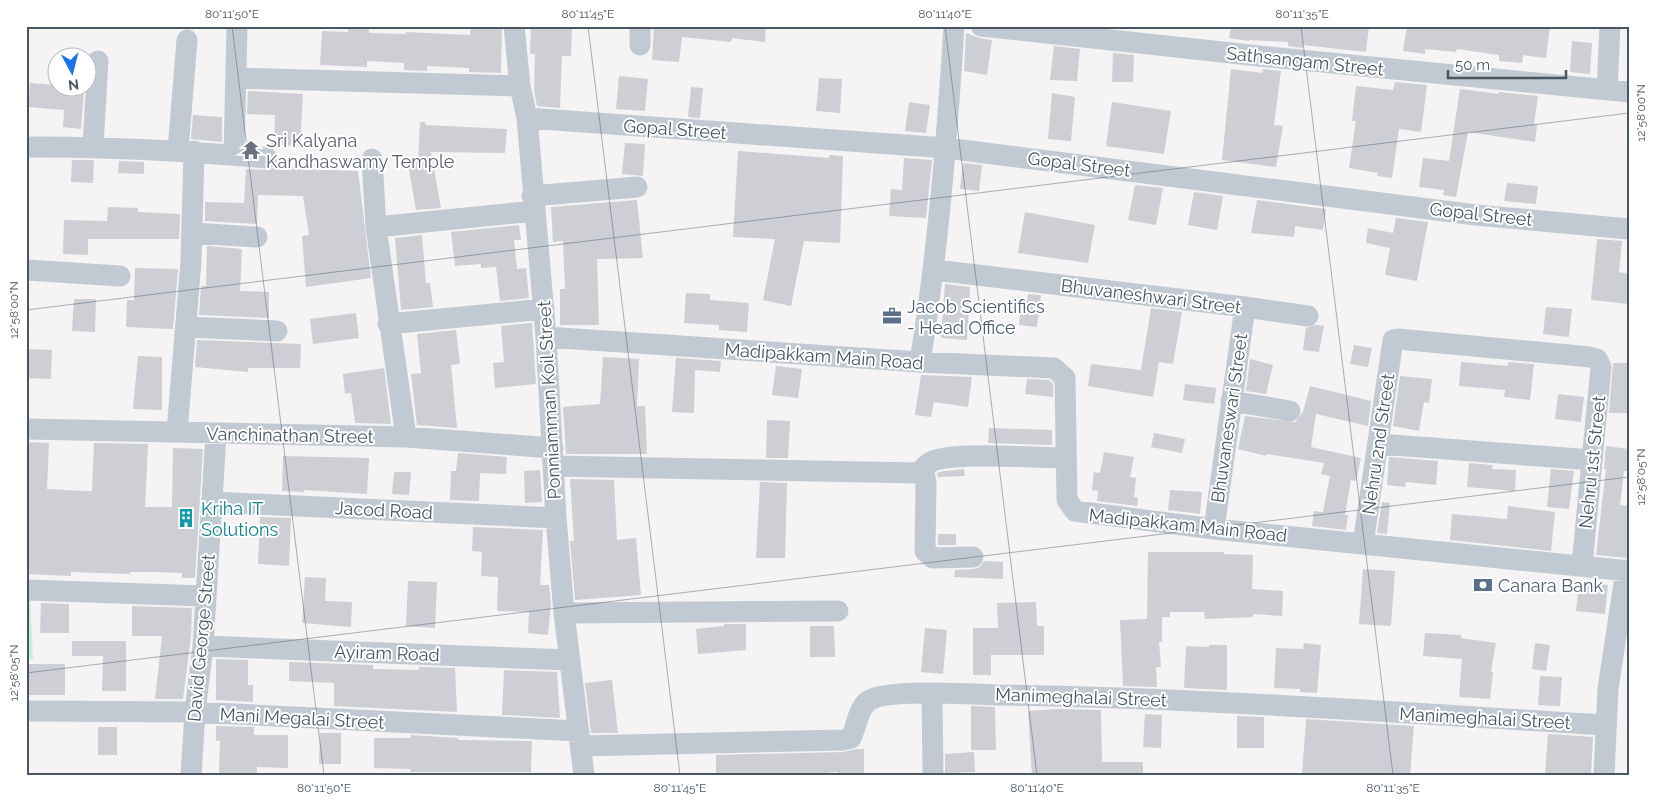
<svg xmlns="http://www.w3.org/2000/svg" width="1655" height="801" font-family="Raleway,sans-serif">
<rect width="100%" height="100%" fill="#f5f3f3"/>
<path fill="#c3f1d5" d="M45,26h108l-1,2 -107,1z
M26,598h4l3,61 -7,1z"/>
<path fill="#cdcfd5" d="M471,26l31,1 -1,46 -32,-1v-4l-42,-2v5l-23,-1v-7l-37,-2v6l-47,-2 2,-34 26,1v-5l21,1v5l37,1v-2l64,3z
M531,26h41l-1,30h-9l-2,52 -23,-2 -3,-16 1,-36h-5z
M654,26h112l-1,16 -33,-4 -1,4 -49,-5 -3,25 -27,-2z
M1231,26h138l-3,26 -63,-7v3l-15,-2v-4l-39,-2v1l-20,-3z
M1407,26l34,2v-2h109l-4,32 -23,-3 -1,8 -23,-2v-6l-42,-6 -1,3 -31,-3v5l-22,-3z
M966,33l13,5 13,2 -5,35 -23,-4z
M1572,41l20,2 -2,31 -20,-2z
M1054,46l26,3 -3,32 -27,-1z
M1113,53l21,2 -1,27h-21z
M1231,69l31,4 1,-4 18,2 -7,54 9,1 -7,41 -54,-7z
M619,76l29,3 -3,32 -29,-2z
M819,78l23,1 -2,34 -24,-2z
M1395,82l32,3 -6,47 -22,-3 -7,49 -15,-2 1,-3 -29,-5 7,-47h-4l4,-35 37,4z
M30,83l25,2v5l29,2 -3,37 -18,-2 1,-17 -36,-3z
M691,87l12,1 -3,30 -12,-1z
M1460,89l39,5v-2l39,4 -4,29h3l-2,17 -67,-10 -12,65 -13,-2 1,-5 -25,-3 4,-29 26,3z
M248,91l55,3 -3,52 -26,-1 1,-30 -28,-1z
M1052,93l23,4 -4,44 -23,-2z
M909,102l21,3 -4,28 -21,-2z
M1112,102l59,9 -7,43 -58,-8z
M193,115l29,2v25l-31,-3z
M420,122h5l1,3 81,4 -2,24 -74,-1 10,56 -25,2 -8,-46 10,-2z
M625,143l20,1 -2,32 -21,-2z
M738,151l91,7v-3l14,1 -3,87 -36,-2 -13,65 -28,-6 12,-61 -42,-2z
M904,158l28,2 -6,58 -37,-2 2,-27 11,1z
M72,160h22l-1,23 -22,-1z
M119,161l25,1v12l-26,-1z
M963,163l19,2 -3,26 -19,-2z
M274,168l84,3 13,107 -65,9 -4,-51 7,-1 -6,-39 -45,-1 -1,29 -52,-3v-19l39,1 2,-34 20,1z
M1507,183l31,3 -2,18 -32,-3z
M1135,185l28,3 -7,37 -28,-5z
M1194,192l29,4 -6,34 -29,-5z
M637,200l6,58 -46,1 2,66h-39v-36h5l-2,-48 -10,1 -2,-35z
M1257,200l69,9 -3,21 -28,-4 -1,11 -43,-4z
M108,207l30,1v4l42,2 -1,25h-91v16l-25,-1 1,-34 43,1z
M1025,212l70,13 -7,38 -70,-10z
M1396,218l32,4 -11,59 -32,-6 5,-27 -24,-5 2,-15 25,5z
M519,225l2,15h-7l3,29 9,-1 3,30 -29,3 -4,-34 -15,1v-4l-26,2 -4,-34z
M422,235l4,48h4l3,24 -32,3 -6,-72z
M1597,239l25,2 -3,31 10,2v30l-38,-4z
M207,246l35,3 -2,42 29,1v26l-70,-3 2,-29h5z
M135,268l43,1 -5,60 -47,-2 1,-27h7z
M945,284l25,3 -3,53 -26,-2z
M686,293l24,1v6l39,3 -2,29 -28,-2v-5l-35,-2z
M1028,294l13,1 -4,32 -18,-2 1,-10 -11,-2 3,-16 15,2z
M74,299h22l-1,33 -23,-1z
M1546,307l26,2 -3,28 -26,-3z
M1151,308l31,4 -9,52 -14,-2 -6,35 -65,-11 3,-22 50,6z
M356,313l3,25 -46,6 -3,-25z
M532,323l4,61 -41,4 -2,-25 11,-1 -3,-36z
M1316,325l8,1 -5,26 -16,-2 3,-22z
M456,330l4,34 -9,1 6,63 -40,-3 -6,-51 10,-1 -4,-39z
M197,340l104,4 -1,24h-52v4l-53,-5z
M1354,345l18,3 -4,19 -18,-3z
M26,349l26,1 -1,29 -25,-1z
M138,356l24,1v53l-29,-1z
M603,357l36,2 -2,47h8l2,48h-81l-3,-47 37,-3z
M676,358l45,3 -1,11 -25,-2 -1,43 -22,-1z
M1250,359l23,6 -7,29 -20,-3z
M1461,362l47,4v-4l26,2 -4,36 -26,-3 1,-7 -46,-4z
M1613,363h16v50h-20z
M776,366l26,3 -4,29 -26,-3z
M384,368l7,56 -36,-1 -4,-30 -6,1 -2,-20z
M921,375l51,2 -4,30 -34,-5 -3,15 -16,-2z
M1400,376l32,3 -3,24 -5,-1 -5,29 -26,-5z
M1027,379l22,1 4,4v13l-28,-3z
M1185,384l31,4 -2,16 -31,-4z
M1310,386l61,15 -3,25 -52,-12 -5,33 50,11 -5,23 -5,-1 -6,35h3l-2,15 -34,-4 2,-15 9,1 7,-36 -9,-2 3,-11 -57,-9 -1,2 -28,-7 7,-33 50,6 8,-10z
M1558,394l26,3 -3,25 -26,-3z
M767,420l23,1 -2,37h-22z
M989,428l63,2v15l-64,-2z
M1154,433l31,6 -3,14 -31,-6z
M26,442l23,1 -2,46 36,2h9l2,-48 54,1 -3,63h27l1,-59 30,1 -8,129h-13v-5l-27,-1h-25v2l-59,-2v4l-45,-2z
M1606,446l23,3v22h-5l-4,34 9,1 -1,52 -32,-3 10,-86h-2z
M1104,452l30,5 -4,20 6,1 -2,19 4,1 -1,8 -40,-5 1,-10 -6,-1 2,-18 6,1z
M458,453l49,4 -1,17 -26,-1 -1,28 -29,-1 1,-29h5z
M283,456l86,2 -2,36 -63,-4v2l-22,-1z
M1389,457l49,4 -2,24 -30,-3 -1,5 -18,-2z
M1469,463l24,2 -1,4 24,1 -1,21 -48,-4z
M964,469l1,7 -27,1 -1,-4 7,-2z
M1551,469l23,2 -5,38 -22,-2z
M540,470l2,32 -17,1 -1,-32z
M394,472h17l-2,23 -17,-1z
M570,479l44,1 3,60 19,-2 5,57 -66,5 -5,-59h4z
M760,482l27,1 -2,75h-29z
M1170,490l32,2 -2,22 -32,-4z
M1382,502l8,1 -3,31 -10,-1z
M1508,506l47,6 -4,39 -101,-11 2,-26 55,5z
M260,517l31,1 -2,48 -31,-2z
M473,527l70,3 -3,55h9l2,19 -3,31 -20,-2 1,-21 -32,-1 1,-34 -17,-1 1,-24 -10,-1z
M938,534h18v11h-18z
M1148,552h76v2l29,1 -1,34 31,2 -1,25 -29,-2v3l-48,2 -1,-7h-34v5h-8v25h-3l2,25h-5l1,20 -34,-1 -3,-66 27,-1z
M984,561l19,1v17l-49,-2 1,-7 19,-1 6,-2z
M1363,569l32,2 -4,55 -32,-2z
M305,577l21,1 -1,23 27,1 -1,25 -49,-4z
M408,581l29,1 -2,46 -29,-2z
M1579,583l29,2 -3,29 -29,-3z
M1036,602l1,24h7v29h-53v20h-18v-47h25l-1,-25z
M41,603l28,1v29h-29z
M132,606l60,2 -1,28 -8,63h-28l7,-63h-30z
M724,624h22v26l-48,4 -2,-25 28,-3z
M810,626h24l1,31h-25z
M925,628l22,2 -4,44 -22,-2z
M1425,633l36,2v3l35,5 -5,28 2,1 -3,27 -31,-2 3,-38 -39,-3z
M72,641h54v50h-24l1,-35h-31z
M1304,643l17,2 -4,48 -17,-1v-3l-26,-1 2,-40 27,1z
M1535,643l15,2 -4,26 -14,-2z
M1209,645h18v45l-43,-2 2,-42 23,1z
M216,659l32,1v25h5v17l-37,-2z
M289,662l84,3v4l46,1v-3l36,1 2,44 -123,-6v-23l-45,-2z
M26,664h39v31h-39z
M504,670l53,2 3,46 -58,-3z
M1540,676l22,1 -2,29 -22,-1z
M612,680l6,53h-27l-6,-50z
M971,706l24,1 1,43h-25z
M1055,709l46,1 1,52h41v13h-111l-4,-64z
M1145,714l17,1 -1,33 -18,-1z
M1237,716l27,1v31h-27z
M1306,719l108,7 -4,49h-108z
M216,726l38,1v8h34v33l-31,-1v8h-38l1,-34h-4z
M98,727h19v28h-19z
M320,733h21v31h-22z
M1548,734l45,3 -2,38h-46z
M411,735l46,3 2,2 73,1 -1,31h-121l1,-3 -37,-1v-30h37z
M856,749h8v26h-27v-3l-40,3h-81v-20l127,-3z
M974,752l1,20 -30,1v-19z"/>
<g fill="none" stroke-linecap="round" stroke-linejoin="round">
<path stroke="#c1cad2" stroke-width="21" d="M514,26l6,60 7,32 19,219 10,181 8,95 20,162
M640,26v19
M981,26l278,30 370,36
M236,78l284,8
M1607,90l3,-64
M527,118l419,30 530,67 153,14
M93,146l5,-85
M26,147c81,-1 161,4 241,11
M178,150l9,-110
M234,155l3,-129
M372,159l4,68
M532,196l105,-9
M192,233l65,4
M26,270l94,6
M935,270l310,37 63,9
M388,324l156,-15
M186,327l91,4
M546,337l374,25 134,6 11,10 2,122 8,11 139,18 415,42
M920,362c18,-111 27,-223 34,-336
M1231,401l59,10
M26,429l380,8 147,11
M177,432l14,-171 3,-110
M406,437l-30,-210 158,-16
M1379,444l213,16
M553,466l366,7 6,4 1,7 -1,67 8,7 40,-1
M919,473c4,-4 7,-9 12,-11 20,-11 108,-4 135,-4
M212,502l344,16
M1214,529l31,-222
M1363,544l30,-204 5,-1 192,18 7,2 4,8 -19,198
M26,590l180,6
M564,613l274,-2
M203,646l367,14
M932,694l1,81
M26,711l169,1 383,19
M581,746l262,-6 8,-2c6,-12 7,-32 19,-38 18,-11 104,-6 129,-5 202,3 405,18 607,30
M191,775l4,-63 8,-66 13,-212
M1604,775l4,-86 18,-119"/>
</g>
<path fill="none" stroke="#4a5661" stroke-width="1" stroke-opacity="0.45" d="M232,26l92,749M588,26l92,749M945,26l92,749M1301,26l92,749M26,310l1603,-197M26,673l1603,-196"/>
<defs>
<g id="temple-bare" transform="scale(1.5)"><path d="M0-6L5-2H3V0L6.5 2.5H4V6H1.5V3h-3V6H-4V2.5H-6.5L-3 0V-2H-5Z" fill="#6b7280" stroke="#fff" stroke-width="2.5" paint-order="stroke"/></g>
<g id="office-bare" transform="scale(1.5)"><path d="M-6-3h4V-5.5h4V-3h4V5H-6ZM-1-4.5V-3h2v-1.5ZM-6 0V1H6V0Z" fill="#5c6f8a" stroke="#fff" stroke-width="2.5" paint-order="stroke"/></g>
<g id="building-bare" transform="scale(1.5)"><path d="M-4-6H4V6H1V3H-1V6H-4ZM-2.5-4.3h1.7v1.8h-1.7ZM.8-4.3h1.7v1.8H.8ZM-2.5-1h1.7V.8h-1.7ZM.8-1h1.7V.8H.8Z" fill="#0f9aa8" stroke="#fff" stroke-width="2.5" paint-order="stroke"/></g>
<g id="bank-bare" transform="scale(1.5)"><path d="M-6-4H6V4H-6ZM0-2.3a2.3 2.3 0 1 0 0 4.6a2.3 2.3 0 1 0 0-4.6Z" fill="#5c6f8a" stroke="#fff" stroke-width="2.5" paint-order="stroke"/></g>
</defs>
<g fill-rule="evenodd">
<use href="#temple-bare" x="251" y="150"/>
<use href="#office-bare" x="892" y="316"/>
<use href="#building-bare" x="186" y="518"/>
<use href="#bank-bare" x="1483" y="585"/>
</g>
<g text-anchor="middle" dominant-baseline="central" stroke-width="4" stroke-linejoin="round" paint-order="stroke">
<g font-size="18" fill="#4a5661" stroke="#fff">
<text transform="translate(1305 61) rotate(6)">Sathsangam Street</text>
<text transform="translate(675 129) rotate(4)">Gopal Street</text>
<text transform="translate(1079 164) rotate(7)">Gopal Street</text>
<text transform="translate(1481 214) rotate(6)">Gopal Street</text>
<text transform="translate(1151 296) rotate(7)">Bhuvaneshwari Street</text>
<text transform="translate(824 356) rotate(4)">Madipakkam Main Road</text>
<text transform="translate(549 400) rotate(-93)">Ponniamman Koil Street</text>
<text transform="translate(1229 418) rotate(-82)">Bhuvaneswari Street</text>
<text transform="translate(290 435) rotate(1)">Vanchinathan Street</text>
<text transform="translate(1378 444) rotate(-82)">Nehru 2nd Street</text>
<text transform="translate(1592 462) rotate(-84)">Nehru 1st Street</text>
<text transform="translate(384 510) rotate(3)">Jacod Road</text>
<text transform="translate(1188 525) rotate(6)">Madipakkam Main Road</text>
<text transform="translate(201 638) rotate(-85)">David George Street</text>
<text transform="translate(387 653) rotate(2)">Ayiram Road</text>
<text transform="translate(1081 697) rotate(2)">Manimeghalai Street</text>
<text transform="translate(302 718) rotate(3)">Mani Megalai Street</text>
<text transform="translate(1485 718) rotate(3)">Manimeghalai Street</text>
</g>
<g font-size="18" fill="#5b616d" stroke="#fff" text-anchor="start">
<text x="266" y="140">Sri Kalyana<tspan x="266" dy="21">Kandhaswamy Temple</tspan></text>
</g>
<g font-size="18" fill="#4e5e75" stroke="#fff" text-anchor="start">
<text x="907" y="306">Jacob Scientifics<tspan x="907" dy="21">- Head Office</tspan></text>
<text x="1498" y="585">Canara Bank</text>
</g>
<g font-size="18" fill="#0d838f" stroke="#fff" text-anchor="start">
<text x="201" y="508">Kriha IT<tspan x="201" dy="21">Solutions</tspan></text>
</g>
</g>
<rect width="1655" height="801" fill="none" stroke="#ffffff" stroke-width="55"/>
<g transform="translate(72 72) rotate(173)"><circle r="24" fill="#ffffff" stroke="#b7bbc0"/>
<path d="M0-4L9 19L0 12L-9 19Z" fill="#1a73e8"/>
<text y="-8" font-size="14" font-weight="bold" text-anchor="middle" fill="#4a5661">N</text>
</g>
<path d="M1448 70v8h118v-8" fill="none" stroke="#4a5661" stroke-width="2.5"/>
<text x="1455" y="70" font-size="15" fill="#4a5661" stroke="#ffffff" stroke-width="4" paint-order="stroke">50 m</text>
<rect x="28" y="28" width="1600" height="746" fill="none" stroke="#4a5661" stroke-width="2"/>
<g font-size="12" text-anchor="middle" fill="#4a5661">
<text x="232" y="18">80°11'50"E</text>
<text x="588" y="18">80°11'45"E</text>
<text x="945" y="18">80°11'40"E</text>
<text x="1302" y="18">80°11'35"E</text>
<text transform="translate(1641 113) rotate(-90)" y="4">12°58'00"N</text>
<text transform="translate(14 310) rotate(-90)" y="4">12°58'00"N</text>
<text transform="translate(1641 477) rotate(-90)" y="4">12°58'05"N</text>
<text transform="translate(14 673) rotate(-90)" y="4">12°58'05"N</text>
<text x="324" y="792">80°11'50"E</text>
<text x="680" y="792">80°11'45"E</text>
<text x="1037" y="792">80°11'40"E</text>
<text x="1393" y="792">80°11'35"E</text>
</g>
</svg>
